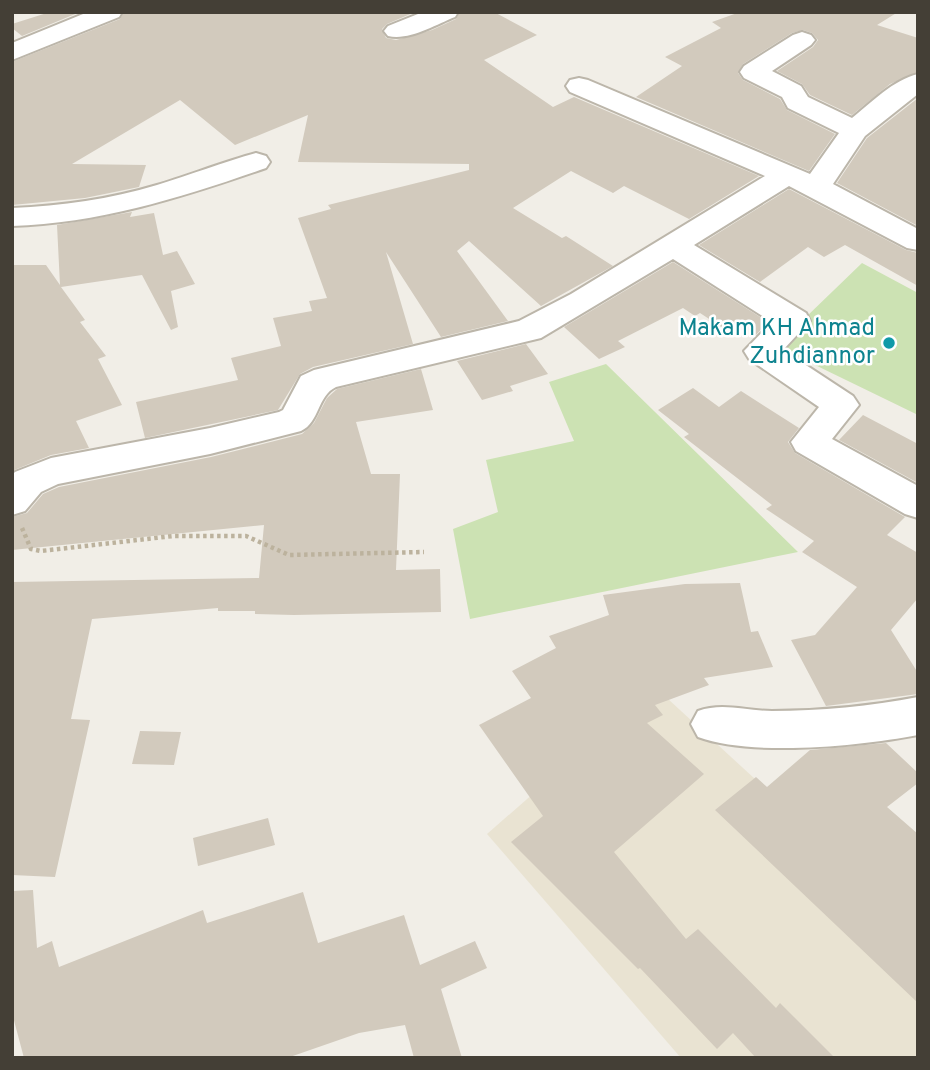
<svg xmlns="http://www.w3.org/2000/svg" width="930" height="1070" font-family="Overpass,sans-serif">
<rect width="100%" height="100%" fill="#f1eee7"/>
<path fill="#e9e3d2" d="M655,687l263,242v129h-237l-194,-224z"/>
<path fill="#cce2b3" d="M862,263l56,30v122l-142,-69z
M606,364l192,188 -328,67 -17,-90 45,-17 -12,-52 88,-19 -25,-59z"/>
<path fill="#d2cabd" d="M50,12h30l-58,24 -10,-8v-4z
M124,12h291l-28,12 -5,5 4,9 10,2 36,-10 24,-11 4,-7h34l43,23 -53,25 69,47 21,-10 185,79 -70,43 -65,-33 -11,7 -42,-22 -58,37 49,30 4,-2 47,30 -72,40 -72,-65 -12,10 51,70 -67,16 -55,-85 27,92 -100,23 -13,7 -22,36 -133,28 -9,-36 102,-22 -7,-22 50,-12 -8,-28 39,-7 -3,-10 18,-3 -29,-80 33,-9 -3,-4 141,-35v-6l-171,-2 10,-47 -73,30 -55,-45 -108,64 74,1 -7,22 -54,11 -73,7v-143l108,-43z
M740,12h158l-21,13 41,13v34l-28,12 -38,31 -42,-20 -8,-11 -25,-13 36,-24 5,-7 -6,-7 -9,-3 -11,3 -49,31 -5,9 5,7 37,19 7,11 48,24 -26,37 -173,-74 46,-31 -17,-9 56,-29 -9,-6z
M918,98v128l-81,-43 30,-45z
M789,189l117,61 12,3v33l-73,-41 -21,12 -16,-10 -48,35 -61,-37z
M132,212l-2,5 24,-4 9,42 14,-4 18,33 -24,7 7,36 -7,3 -29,-55 -81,12 24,33 -5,2 26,34 -8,3 24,46 -46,16 13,27 -38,7 -39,16v-206h34l14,20 -3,-60z
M673,262l95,60 -14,15 -18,-10 -7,5 -29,-19 -5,3 -12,-8 -65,33 7,6 -26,12 -35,-32z
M526,344l22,30 -38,12 3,5 -31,9 -25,-39z
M421,369l12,41 -77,12 15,52h29l-4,96 44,-1 1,43 -147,3 -39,-1v-3h-37v-3l-126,11 -21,100 19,1 -35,157 -43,-2v-293l247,-4 5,-53 -252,25v-33l15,-4 16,-19 16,-7 152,-30 91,-23 12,-11 13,-25 10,-9z
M693,388l26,19 22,-16 58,37 -11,14 7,11 110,64 -18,18 31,18v45l-27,32 27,43v21l-92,12 -35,-66 24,-5 42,-48 -55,-35 12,-11 -48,-32 6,-4 -88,-68 5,-3 -31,-24z
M863,415l55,29v39l-79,-43z
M740,583l11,49 7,-1 15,36 -69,11 5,7 -54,20 8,10 -16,8 57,51 -90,78 72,87 12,-10 78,79 4,-5 55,55h-79l-23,-25 -16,16 -77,-81 -2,1 -127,-127 32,-26 -64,-91 52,-27 -19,-27 44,-23 -7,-12 60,-21 -6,-20 82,-11z
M140,731l41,1 -7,33 -42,-1z
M886,743l32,30v10l-31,24 31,27v169l-203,-193 41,-33 11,10 43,-37z
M268,818l7,27 -77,21 -5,-28z
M33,890l4,58 15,-7 7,26 144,-57 4,13 96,-31 15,51 86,-28 16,50 55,-24 12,27 -46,21 21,69h-48l-9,-33 -46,8 -72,25h-263l-12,-45v-122z"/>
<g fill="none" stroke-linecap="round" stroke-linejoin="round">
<g stroke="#bcb6aa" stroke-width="4">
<path id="minor" d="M88,12h34l-3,5 -107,43v-17z
M423,12h35l-3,5c-20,8 -46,24 -67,19l-4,-5 4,-5z
M802,32l9,3 4,5 -4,5 -39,26 29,15 7,11 44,21c20,-16 41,-38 66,-44v20l-53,42 -32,48 85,45v21l-11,-2 -118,-62 -95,59 112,68 4,8 -27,29 70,46 6,9 -27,34 86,47v32l-13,-4 -109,-63 -5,-9 28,-35 -70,-48 -5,-8 28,-29 -99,-63 -132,79 -205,49c-19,9 -16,35 -35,44l-91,23 -152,30 -17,8 -16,19 -13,4v-40l3,-3 36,-14 159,-30 69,-16 4,-2 18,-34 13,-6 205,-49 52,-27 194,-118 -195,-84 -4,-6 4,-6 9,-2 9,2 222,94 29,-41 -51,-25 -6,-11 -38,-19 -4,-6 4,-6 49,-31z
M256,153l10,3 4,6 -4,6c-83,29 -165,55 -254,58v-18c50,-2 98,-9 145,-23 33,-10 66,-23 99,-32z
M918,697v38c-58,11 -165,22 -220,2l-7,-13 7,-13c25,-9 48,0 74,0 48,0 99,-5 146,-14z"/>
</g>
<path stroke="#bcb29d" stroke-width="4.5" stroke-dasharray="3.5 3.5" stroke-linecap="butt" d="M22,528l9,21 10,2 132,-15h73l43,19 135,-3"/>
<use href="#minor" fill="#fff" fill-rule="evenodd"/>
</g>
<circle fill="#0f9aa8" stroke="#fff" stroke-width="2.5" cx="889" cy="343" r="7"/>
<g text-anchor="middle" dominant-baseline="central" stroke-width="5" stroke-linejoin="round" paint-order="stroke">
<g font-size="24" fill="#0d838f" stroke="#fff" text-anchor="end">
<text x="875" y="329">Makam KH Ahmad<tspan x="875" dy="28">Zuhdiannor</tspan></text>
</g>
</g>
<rect width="930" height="1070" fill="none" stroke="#443f36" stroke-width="28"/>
</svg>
